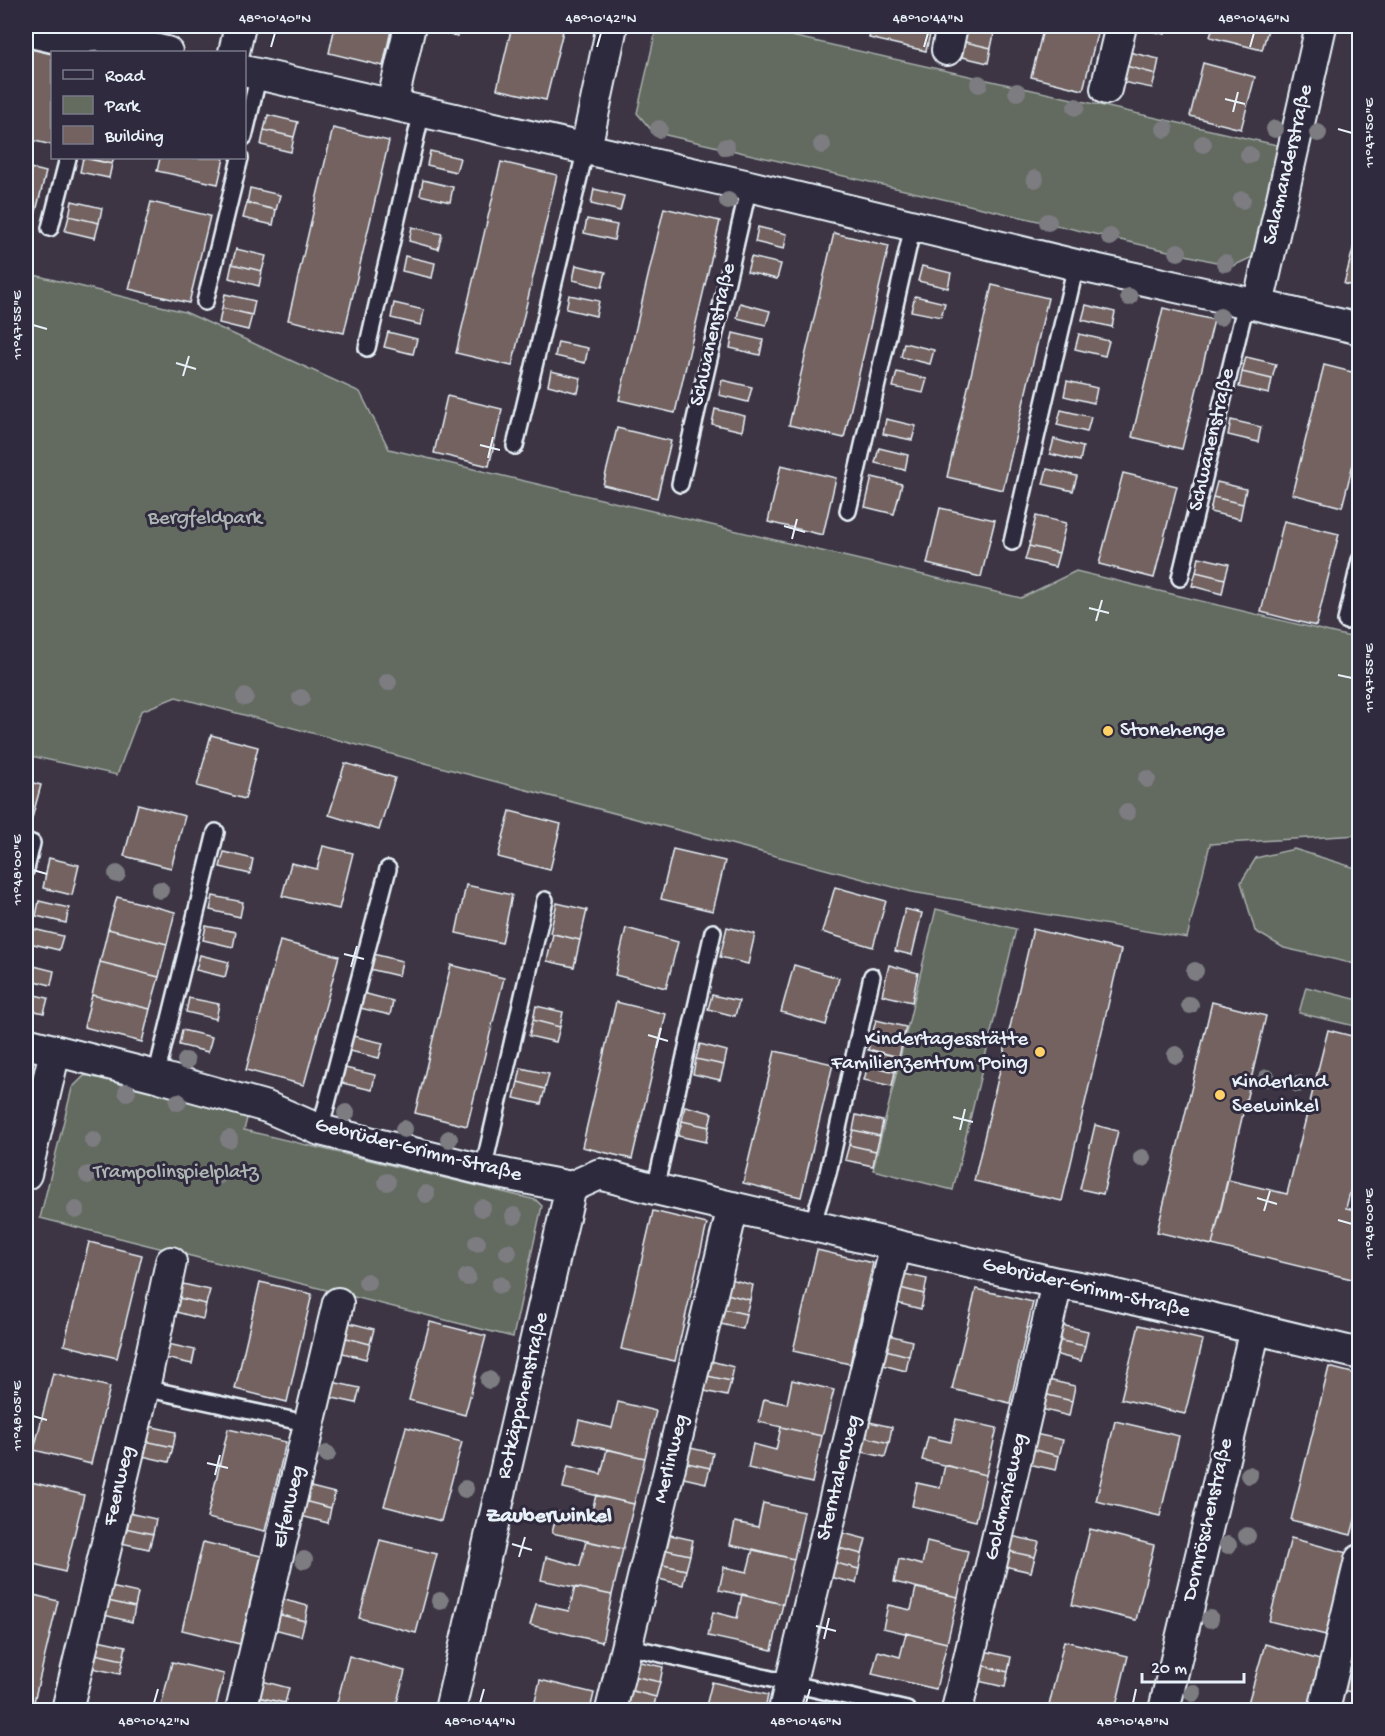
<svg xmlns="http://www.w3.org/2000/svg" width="1385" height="1736" font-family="'Gochi Hand',sans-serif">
<rect width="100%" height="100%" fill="#3d3544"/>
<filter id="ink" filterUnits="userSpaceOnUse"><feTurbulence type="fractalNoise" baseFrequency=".0167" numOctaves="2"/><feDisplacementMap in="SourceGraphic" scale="12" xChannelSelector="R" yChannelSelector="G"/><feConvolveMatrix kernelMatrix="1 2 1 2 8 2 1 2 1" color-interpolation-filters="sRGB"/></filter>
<g filter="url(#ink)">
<path fill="#646b5f" stroke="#a6aeac" stroke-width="1.5" d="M657,26h90l539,121 -27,107 -26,12 -580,-134 -16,-19z
M26,273l159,39 175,80 29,57 632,149 55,-27 283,68v196l-149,9 -23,94 -275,-46 -736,-195 -35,14 -24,64 -91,-20z
M1294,849l65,20v92l-4,3 -71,-16 -29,-17 -14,-49 15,-24z
M936,909l80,20 -63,261 -80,-20z
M1306,987l53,13v27l-60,-14z
M95,1075l154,36 -5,19 292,70 6,6 -29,131 -473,-119 32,-130 12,-12z"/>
<path fill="#736260" stroke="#e8f1f8" stroke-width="1.5" d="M335,26h57l-9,40 -54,-13z
M428,26h31l-2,10 -30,-7z
M512,26h29l22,5 -17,69 -49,-11z
M872,26h60l-6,25 -57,-13z
M1044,26h55l-16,64 -52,-13z
M1136,26h31l-2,8 -30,-7z
M1213,26h56l-7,24 -52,-13z
M964,27l30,7 -3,14 -30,-7z
M961,41l30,7 -3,15 -30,-7z
M26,48l26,6v91l-26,-6z
M1129,52l30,7 -3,15 -30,-8z
M1203,63l52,14 -14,52 -51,-13z
M1126,66l30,8 -4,14 -30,-6z
M268,115l30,7 -4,15 -30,-7z
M333,128l56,13 -45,192 -56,-13z
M264,130l30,7 -3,15 -30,-7z
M430,151l30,7 -4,14 -29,-7z
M83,158l29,6 -3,14 -29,-6z
M87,158h27l-2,6z
M160,158h64l-6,26 -61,-13z
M501,162l56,13 -45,191 -56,-13z
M26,167l20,5 -15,59 -5,-1z
M423,180l30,7 -3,15 -30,-7z
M250,188l30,7 -4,15 -29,-7z
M594,189l30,7 -4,15 -29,-7z
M72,201l30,7 -3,15 -30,-7z
M151,202l59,14 -21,87 -60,-14z
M247,203l29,7 -3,15 -30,-7z
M664,208l56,13 -45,192 -56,-13z
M69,216l30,7 -4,15 -30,-7z
M587,219l30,6 -3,15 -30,-7z
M1360,222v65l-16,-3z
M412,227l30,7 -4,15 -29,-8z
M758,227l29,7 -3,15 -29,-7z
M834,233l55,13 -45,192 -55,-13z
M236,249l30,7 -4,15 -30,-7z
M405,256l30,7 -3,15 -30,-7z
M751,257l30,7 -4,15 -30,-7z
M232,264l30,7 -3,15 -30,-8z
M576,265l30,7 -4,15 -29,-7z
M922,266l29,7 -3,15 -30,-7z
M992,285l56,13 -45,192 -56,-13z
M225,294l30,7 -3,14 -30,-7z
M569,295l30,6 -3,15 -30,-7z
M915,296l30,7 -4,14 -30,-6z
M394,303l30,7 -3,15 -30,-7z
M740,303l30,8 -4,14 -29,-7z
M1086,305l29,7 -3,15 -30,-7z
M222,308l30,7 -4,15 -29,-7z
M1163,308l51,12 -32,129 -50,-12z
M388,332l29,7 -4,15 -29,-7z
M733,333l30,7 -3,15 -30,-7z
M1079,334l30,7 -4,15 -30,-7z
M558,342l30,6 -3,15 -30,-7z
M904,343l30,7 -4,14 -29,-7z
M1246,357l30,7 -4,15 -30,-7z
M1324,365l36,9v63l-18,70 -50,-13z
M551,371l30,7 -3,15 -30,-8z
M897,372l30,7 -4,14 -30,-6z
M1242,372l30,7 -3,15 -30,-7z
M722,380l30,7 -4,15 -29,-7z
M1067,381l30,7 -3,15 -30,-7z
M447,396l55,13 -13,57 -55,-13z
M715,409l30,7 -3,15 -30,-7z
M1061,410l30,7 -4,15 -30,-7z
M886,419l30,7 -4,14 -29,-6z
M1231,420l30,7 -3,15 -30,-7z
M617,428l54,13 -14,57 -54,-13z
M1054,439l29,8 -3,14 -30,-7z
M879,448l29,7 -3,15 -30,-7z
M781,465l55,13 -13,57 -55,-13z
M1047,469l30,7 -4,15 -30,-7z
M1123,473l54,13 -23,92 -55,-14z
M872,477l30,7 -8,30 -29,-7z
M1217,482l29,7 -3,15 -30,-7z
M1213,497l30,7 -3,15 -30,-7z
M940,508l55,12 -14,57 -54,-13z
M1036,516l30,7 -7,30 -30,-7z
M1284,521l55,13 -23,92 -55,-14z
M1029,546l30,7 -4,14 -30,-7z
M1199,557l30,7 -4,15 -29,-7z
M1196,572l29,7 -3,15 -30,-8z
M211,735l47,12 -13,52 -48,-13z
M345,763l50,15 -16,52 -50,-15z
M26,781l15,4 -13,48 -2,-1z
M138,804l47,12 -14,52 -47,-12z
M510,811l51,13 -11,46 -52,-13z
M323,846l30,7 -14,56 -57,-13 9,-33 26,6z
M673,849l52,12 -12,50 -52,-12z
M224,852l29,7 -3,15 -30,-7z
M49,858l30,7 -7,30 -29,-7z
M466,885l46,10 -10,48 -46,-10z
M835,887l51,14 -13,46 -51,-15z
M213,896l30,6 -3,15 -30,-7z
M117,897l58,15 -8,32 -59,-15z
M39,901l30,7 -3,15 -30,-7z
M557,903l30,7 -7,30 -30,-7z
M905,909l17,4 -10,42 -17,-4z
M206,926l30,6 -3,15 -30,-7z
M727,927l28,7 -7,30 -28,-7z
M626,928l52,14 -12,46 -51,-13z
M33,929l30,7 -4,14 -30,-7z
M108,929l59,15 -8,33 -59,-15z
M1033,929l88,21 -59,251 -88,-20z
M553,934l27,6 -6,27 -27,-6z
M280,941l59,15 -35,129 -58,-15z
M373,954l29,7 -3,15 -30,-7z
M200,955l29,7 -4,15 -29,-7z
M100,962l59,15 -9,32 -58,-14z
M26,964l28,7 -3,14 -25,-6z
M451,965l53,13 -37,148 -52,-13z
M794,965l45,13 -13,47 -45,-13z
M889,965l29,8 -6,29 -30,-7z
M26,993l22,5 -4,15 -18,-4z
M363,993l30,8 -3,14 -30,-7z
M92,995l58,14 -8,33 -58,-15z
M712,995l27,6 -4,15 -27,-7z
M189,998l30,6 -3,15 -30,-7z
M616,1002l50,12 -34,145 -50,-12z
M1212,1002l54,14 -54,229 -55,-13z
M536,1006l27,6 -3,15 -27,-7z
M533,1020l27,7 -4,15 -27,-6z
M876,1020l30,7 -7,30 -31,-7z
M182,1030l30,7 -4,15 -29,-7z
M1328,1030l32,8v114l-14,56 14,3v70l-148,-36 16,-65 59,14z
M353,1036l30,7 -4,15 -29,-7z
M700,1044l27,7 -3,14 -28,-6z
M872,1050l27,7 -4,15 -27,-7z
M775,1051l58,13 -32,133 -58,-14z
M696,1059l28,6 -4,15 -27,-6z
M868,1065l27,7 -3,14 -28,-6z
M345,1068l30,7 -3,15 -30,-7z
M521,1068l28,6 -4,15 -27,-7z
M518,1082l27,7 -4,15 -27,-6z
M685,1106l27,7 -3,14 -27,-6z
M856,1115l27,6 -3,15 -27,-6z
M682,1121l27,6 -3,15 -28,-6z
M1095,1125l23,6 -15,63 -23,-5z
M853,1130l27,6 -4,15 -27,-6z
M849,1145l27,6 -3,15 -28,-6z
M653,1211l54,13 -32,137 -54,-12z
M89,1242l53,13 -25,103 -53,-13z
M817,1250l56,13 -23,101 -57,-13z
M900,1273l27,6 -3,15 -28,-7z
M726,1278l27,7 -3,15 -27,-7z
M260,1282l52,12 -25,108 -52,-13z
M183,1284l27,6 -4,14 -27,-6z
M896,1287l28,7 -3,15 -28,-7z
M976,1289l57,13 -23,101 -58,-14z
M723,1293l27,7 -4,14 -27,-6z
M179,1298l27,6 -3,15 -27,-7z
M719,1308l27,6 -3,15 -27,-6z
M346,1322l28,7 -4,15 -27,-7z
M430,1322l56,14 -21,79 -56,-15z
M1061,1325l27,6 -3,15 -28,-6z
M1139,1325l64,15 -18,74 -64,-15z
M885,1334l27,7 -3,15 -27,-7z
M343,1337l27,7 -4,15 -27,-7z
M1057,1340l28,6 -4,15 -27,-7z
M168,1344l27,6 -3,14 -27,-6z
M882,1349l27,7 -3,15 -27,-7z
M707,1360l27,7 -3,14 -28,-6z
M1329,1367l31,8v127l-9,33 -60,-15z
M53,1373l57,14 -19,77 -57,-14z
M703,1375l28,6 -4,15 -27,-6z
M792,1380l42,10 -12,46 -63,-14 5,-23 23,5z
M1048,1380l27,6 -3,15 -28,-7z
M332,1382l28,6 -4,15 -28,-6z
M1044,1394l28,7 -3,15 -28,-7z
M618,1402l38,9 -11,47 -71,-16 5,-22 33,8z
M956,1419l41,9 -11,47 -64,-15 6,-23 23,5z
M865,1421l27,6 -3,16 -27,-7z
M1115,1421l64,15 -19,80 -64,-15z
M149,1426l27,6 -3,15 -28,-6z
M406,1427l56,15 -21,79 -57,-15z
M781,1427l41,9 -10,47 -64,-15 5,-24 23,6z
M228,1429l58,13 -21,89 -58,-13z
M1035,1434l28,6 -4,16 -28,-7z
M862,1436l27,7 -4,14 -27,-6z
M145,1441l28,6 -4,15 -27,-6z
M686,1447l27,6 -3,15 -27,-6z
M607,1449l38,9 -11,46 -71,-16 5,-22 33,8z
M1031,1449l28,7 -3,14 -28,-6z
M683,1462l27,6 -4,15 -27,-6z
M945,1465l41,10 -10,46 -64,-15 5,-23 23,5z
M27,1481l57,14 -19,77 -39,-10v-75z
M307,1486l28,7 -4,15 -27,-7z
M596,1495l38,9 -11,45 -71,-16 5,-21 33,7z
M304,1501l27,7 -3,15 -27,-7z
M763,1503l41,9 -10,47 -64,-14 5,-23 23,5z
M128,1513l28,6 -3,15 -28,-6z
M125,1528l28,6 -4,15 -28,-6z
M1090,1529l64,16 -18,75 -64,-15z
M839,1532l27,7 -4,15 -27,-7z
M666,1534l27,6 -3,15 -28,-6z
M1011,1536l28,6 -4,15 -27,-6z
M1291,1538l56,15 -21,82 -57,-14z
M380,1540l57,14 -21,79 -57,-15z
M586,1541l37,8 -11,46 -71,-15 5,-23 34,9z
M927,1541l41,10 -10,46 -64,-15 5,-23 23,6z
M203,1542l58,14 -21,88 -58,-14z
M835,1547l27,7 -3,15 -27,-7z
M662,1549l28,6 -4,15 -27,-6z
M753,1549l41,10 -11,45 -64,-14 5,-23 23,5z
M1008,1551l27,6 -4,15 -27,-6z
M832,1562l27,7 -3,14 -27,-6z
M659,1564l27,6 -3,15 -28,-7z
M111,1587l27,6 -3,14 -27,-6z
M575,1587l37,8 -10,47 -72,-17 6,-21 33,7z
M916,1588l42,9 -11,46 -64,-15 5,-23 23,5z
M26,1593l32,8 -26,109h-6z
M742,1594l41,10 -11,46 -64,-14 5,-24 24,6z
M281,1599l27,7 -3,15 -28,-7z
M108,1601l27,6 -3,15 -28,-7z
M277,1614l28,7 -4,15 -27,-7z
M906,1633l41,10 -11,46 -64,-15 6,-23 22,6z
M98,1640l28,6 -3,14 -28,-6z
M1064,1641l64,15 -13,54h-67z
M1265,1644l58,17 -14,49h-63z
M1352,1646l8,1v16l-11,-2z
M984,1651l27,6 -3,15 -27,-7z
M95,1654l28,6 -3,14 -28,-6z
M349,1656l56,15 -10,39h-60z
M636,1661l27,6 -3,15 -27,-6z
M1349,1661l11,2v16l-15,-4z
M172,1662l52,12 -9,36h-55z
M981,1665l27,7 -3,15 -27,-6z
M1345,1675l15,4v15l-18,-4z
M633,1676l27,6 -4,15 -27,-7z
M540,1680l54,13 -4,17h-57z
M262,1681l27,7 -4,15 -27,-6z
M712,1682l56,13 -3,15h-60z
M629,1690l27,7 -3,13 -28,-5z
M258,1697l27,6 -2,7h-28z
M84,1703l27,6v1h-29z"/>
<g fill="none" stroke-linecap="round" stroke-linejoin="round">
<g stroke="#e8f1f8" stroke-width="20">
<path id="service" d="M244,137l15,-63
M50,228l18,-70
M205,302l35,-144
M367,348l55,-237
M515,446l71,-298
M680,484l69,-298
M848,511l65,-285
M1012,542l64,-277
M1180,578l66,-275
M1346,621l14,-61
M26,869l6,-26
M156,1076l60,-244
M320,1130l68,-261
M483,1170l62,-270
M655,1189l58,-257
M812,1226l16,-53 44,-197
M144,1388l166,36
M626,1646l281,64"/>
</g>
<g stroke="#e8f1f8" stroke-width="34">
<path id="minor" d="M26,31l48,11 23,-9
M97,33l9,5 61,14
M947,50l5,-24
M234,52l6,-26
M244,71l505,115 327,79 182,40 102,24
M1106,89l15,-63
M392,104l18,-78
M586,148l26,-122
M1258,305l63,-279
M26,1043l130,33 111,31 53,23 163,40 88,17 29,-13 55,15 402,94 38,7 265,64
M26,1174l29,-123
M67,1710l77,-322 27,-126
M241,1710l97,-407
M450,1710l121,-523
M611,1710l122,-503
M784,1710l112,-465
M957,1710l100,-427
M1164,1710l91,-381
M1324,1710l36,-150"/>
</g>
<use href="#service" stroke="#2f2a3d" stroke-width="15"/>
<use href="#minor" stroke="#2f2a3d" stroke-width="30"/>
</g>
<g fill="#7b7b81">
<circle cx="979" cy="84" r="9"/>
<circle cx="1017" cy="92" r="9"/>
<circle cx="1076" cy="107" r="9"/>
<circle cx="659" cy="129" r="9"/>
<circle cx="1165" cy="129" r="9"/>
<circle cx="1275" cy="129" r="9"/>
<circle cx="1318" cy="133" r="9"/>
<circle cx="1203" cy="144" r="9"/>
<circle cx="822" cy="145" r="9"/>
<circle cx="726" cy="147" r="9"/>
<circle cx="1249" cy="155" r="9"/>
<circle cx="1035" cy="179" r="9"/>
<circle cx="1242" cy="200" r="9"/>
<circle cx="728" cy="201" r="9"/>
<circle cx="1048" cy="222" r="9"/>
<circle cx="1110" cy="237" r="9"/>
<circle cx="1178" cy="252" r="9"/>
<circle cx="1225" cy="263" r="9"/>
<circle cx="1129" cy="297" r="9"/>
<circle cx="1220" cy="317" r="9"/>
<circle cx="388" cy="682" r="9"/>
<circle cx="245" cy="697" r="9"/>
<circle cx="301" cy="698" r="9"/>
<circle cx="1147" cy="779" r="9"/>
<circle cx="1127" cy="812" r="9"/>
<circle cx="117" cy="874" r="9"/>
<circle cx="160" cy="890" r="9"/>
<circle cx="1195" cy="971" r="9"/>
<circle cx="1190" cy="1005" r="9"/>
<circle cx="1176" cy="1055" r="9"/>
<circle cx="186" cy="1061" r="9"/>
<circle cx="1267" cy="1078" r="9"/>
<circle cx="1298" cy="1084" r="9"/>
<circle cx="127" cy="1092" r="9"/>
<circle cx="178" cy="1102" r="9"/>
<circle cx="346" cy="1113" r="9"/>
<circle cx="404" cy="1129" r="9"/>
<circle cx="229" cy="1139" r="9"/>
<circle cx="449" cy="1139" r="9"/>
<circle cx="93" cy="1140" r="9"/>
<circle cx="1142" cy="1158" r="9"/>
<circle cx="88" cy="1175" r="9"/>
<circle cx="218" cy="1176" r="9"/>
<circle cx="387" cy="1182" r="9"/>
<circle cx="426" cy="1194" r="9"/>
<circle cx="482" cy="1208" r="9"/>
<circle cx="76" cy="1210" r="9"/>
<circle cx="514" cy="1216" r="9"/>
<circle cx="477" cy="1243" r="9"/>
<circle cx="508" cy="1252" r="9"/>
<circle cx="467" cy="1277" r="9"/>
<circle cx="367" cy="1282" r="9"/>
<circle cx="500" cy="1285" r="9"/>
<circle cx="489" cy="1380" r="9"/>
<circle cx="327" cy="1454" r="9"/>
<circle cx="1249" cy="1475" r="9"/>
<circle cx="465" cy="1489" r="9"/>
<circle cx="1247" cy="1536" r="9"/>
<circle cx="1228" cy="1545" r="9"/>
<circle cx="304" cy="1560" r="9"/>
<circle cx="440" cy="1601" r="9"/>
<circle cx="1210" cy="1619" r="9"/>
<circle cx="1193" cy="1693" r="9"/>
</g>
</g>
<path fill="none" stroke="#e8f1f8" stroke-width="2" d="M271,47l4,-14M597,47l4,-14M924,47l4,-14M1250,47l4,-14M1225,99l20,5M1233,112l5,-20M1338,129l14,4M33,325l14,4M176,363l20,6M183,376l6,-20M480,445l20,5M488,458l5,-21M784,526l21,6M792,539l5,-20M1089,608l20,5M1096,621l6,-21M1338,675l14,3M33,870l14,4M344,954l20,5M351,967l6,-21M648,1035l20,6M656,1048l5,-20M953,1117l20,5M960,1130l5,-21M1257,1198l20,6M1264,1211l6,-20M1338,1220l14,4M33,1416l14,4M207,1463l21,5M215,1475l5,-20M512,1544l20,6M519,1557l6,-20M816,1626l20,5M824,1639l5,-21M154,1703l4,-14M480,1703l4,-14M806,1703l4,-14M1133,1703l3,-14"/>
<g fill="#ffd166" stroke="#2f2a3d" stroke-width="2">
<circle cx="1108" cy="731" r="6"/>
<circle cx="1040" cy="1052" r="6"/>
<circle cx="1220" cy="1095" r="6"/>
</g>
<g text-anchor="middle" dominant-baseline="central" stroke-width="6" stroke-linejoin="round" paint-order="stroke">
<g font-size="21" fill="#e8f1f8" stroke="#2f2a3d">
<text transform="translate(1289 165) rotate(-77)">Salamanderstraße</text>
<text transform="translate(714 335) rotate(-77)">Schwanenstraße</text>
<text transform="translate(1213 440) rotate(-77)">Schwanenstraße</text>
<text transform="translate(418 1151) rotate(14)">Gebrüder-Grimm-Straße</text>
<text transform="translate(1086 1289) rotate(13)">Gebrüder-Grimm-Straße</text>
<text transform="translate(524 1396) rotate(-77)">Rotkäppchenstraße</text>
<text transform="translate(672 1459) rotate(-76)">Merlinweg</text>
<text transform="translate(840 1478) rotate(-76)">Sterntalerweg</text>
<text transform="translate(120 1486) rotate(-77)">Feenweg</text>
<text transform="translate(1007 1497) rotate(-77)">Goldmarieweg</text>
<text transform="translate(290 1507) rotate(-77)">Elfenweg</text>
<text transform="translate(1209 1520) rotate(-77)">Dornröschenstraße</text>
</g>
<g font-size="21" fill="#adb5b3" stroke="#2f2a3d">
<text x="205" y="519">Bergfeldpark</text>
<text x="176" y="1173">Trampolinspielplatz</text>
</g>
<g font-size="21" fill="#e8f1f8" stroke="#2f2a3d" text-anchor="start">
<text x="1120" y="731">Stonehenge</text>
<text x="1028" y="1040" text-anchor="end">Kindertagesstätte<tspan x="1028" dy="24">Familienzentrum Poing</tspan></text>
<text x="1232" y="1083">Kinderland<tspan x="1232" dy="24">Seewinkel</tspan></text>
</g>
<g font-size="22" font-weight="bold" fill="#e8f1f8" stroke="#2f2a3d">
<text x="549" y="1517">Zauberwinkel</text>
</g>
</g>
<rect width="1385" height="1736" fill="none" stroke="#2f2a3d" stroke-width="66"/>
<rect x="51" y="51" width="195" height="108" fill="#2f2a3d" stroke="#797a88" stroke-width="1.5"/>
<rect x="63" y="70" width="30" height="9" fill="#2f2a3d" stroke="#797a88" stroke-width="1.5"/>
<text x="105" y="81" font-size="18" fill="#e8f1f8">Road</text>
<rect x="63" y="96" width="30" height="18" fill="#646b5f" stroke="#797a88" stroke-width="1.5"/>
<text x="105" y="111" font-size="18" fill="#e8f1f8">Park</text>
<rect x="63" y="126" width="30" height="18" fill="#736260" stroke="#797a88" stroke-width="1.5"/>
<text x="105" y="141" font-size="18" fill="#e8f1f8">Building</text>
<path d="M1142 1673v9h102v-9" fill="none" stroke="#e8f1f8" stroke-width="3"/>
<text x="1151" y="1673" font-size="18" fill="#e8f1f8" stroke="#2f2a3d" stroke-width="4.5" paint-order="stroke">20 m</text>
<rect x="33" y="33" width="1319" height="1670" fill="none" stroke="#e8f1f8" stroke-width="2"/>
<g font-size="15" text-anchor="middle" fill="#e8f1f8">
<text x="275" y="22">48°10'40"N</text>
<text x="601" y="22">48°10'42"N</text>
<text x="928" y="22">48°10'44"N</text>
<text x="1254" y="22">48°10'46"N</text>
<text transform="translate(1368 133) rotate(-90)" y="5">11°47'50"E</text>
<text transform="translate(16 325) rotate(-90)" y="5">11°47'55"E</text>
<text transform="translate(1368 678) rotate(-90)" y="5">11°47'55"E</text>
<text transform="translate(16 870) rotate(-90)" y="5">11°48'00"E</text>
<text transform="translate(1368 1224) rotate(-90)" y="5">11°48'00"E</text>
<text transform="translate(16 1416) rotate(-90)" y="5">11°48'05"E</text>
<text x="154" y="1725">48°10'42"N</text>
<text x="480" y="1725">48°10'44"N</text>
<text x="806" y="1725">48°10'46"N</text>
<text x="1133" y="1725">48°10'48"N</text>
</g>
</svg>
